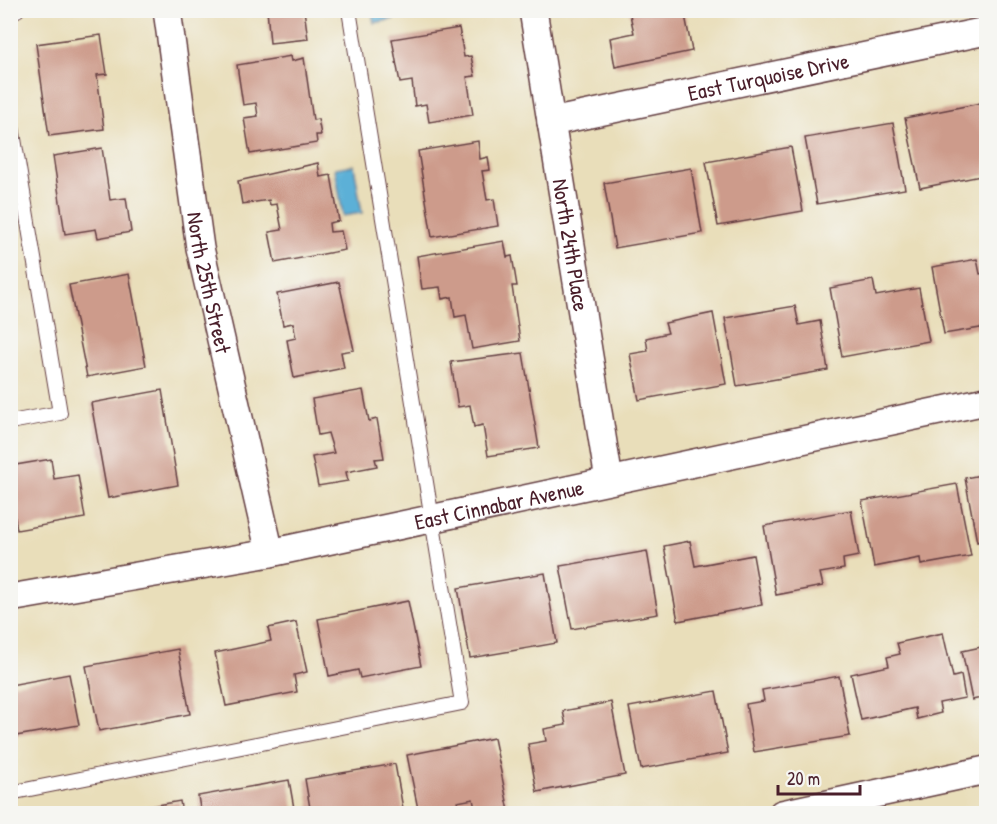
<svg xmlns="http://www.w3.org/2000/svg" width="997" height="824" font-family="'Patrick Hand',sans-serif">
<rect width="100%" height="100%" fill="#f6f6f2"/>
<filter id="ink" filterUnits="userSpaceOnUse"><feTurbulence type="fractalNoise" baseFrequency=".0167" numOctaves="2"/><feDisplacementMap in="SourceGraphic" scale="12" xChannelSelector="R" yChannelSelector="G"/><feConvolveMatrix kernelMatrix="1 2 1 2 8 2 1 2 1" color-interpolation-filters="sRGB"/></filter>
<filter id="wash" filterUnits="userSpaceOnUse"><feTurbulence type="fractalNoise" baseFrequency=".008" numOctaves="4" result="noise"/><feDisplacementMap in="SourceGraphic" scale="24" xChannelSelector="R" yChannelSelector="G"/><feGaussianBlur stdDeviation="1.35" result="paint"/><feColorMatrix in="noise" values="0 0 0 0 0 0 0 0 0 0 0 0 0 0 0 0 0 1.4 0 .05"/><feComposite in="paint" operator="in"/></filter>
<g filter="url(#wash)">
<rect width="100%" height="100%" fill="#e9deba"/>
<path fill="#5bb0d7" stroke="#526881" stroke-width="1.5" d="M372,11h20l2,8 -20,4z
M354,165l8,48 -19,3 -8,-48z"/>
<g id="blocks">
<path fill="#cd9b8b" d="M267,10h37l4,29 -38,4z
M629,10h55l8,41 -77,16 -5,-29 24,-5z
M724,10h17v2l-16,2z
M459,28l5,29 7,-1 4,20 -8,1 6,38 -44,7 -3,-18 -11,2 -3,-25 -12,2 -8,-44z
M101,35l6,39 -10,1 7,54 -55,7 -13,-92z
M291,56l1,5 12,-3 9,62 5,-1 3,16h-5l1,8 -67,11 -6,-36 14,-2 -2,-13 -13,2 -6,-40z
M986,102v73l-66,13 -15,-70z
M893,123l12,66 -88,15 -12,-66z
M478,141l2,18 8,-2 2,13 -8,1 5,29 7,-1 4,27 -66,11 -14,-86z
M791,147l12,64 -85,15 -12,-64z
M102,148l8,52 16,-2 5,34 -33,6 -2,-9 -31,5 -12,-78z
M318,163l2,14 11,-2 8,46 -10,2 1,9 11,-1 4,19 -70,13 -6,-31 13,-2 -5,-26 -7,1 -1,-5 -27,4 -4,-23z
M691,168l11,65 -87,15 -11,-65z
M504,241l3,16 5,-1 5,30h-5l8,55 -48,8 -6,-34 -11,2 -3,-20 -10,2 -2,-12 -18,2 -5,-33z
M977,259l3,15 6,-1v54l-42,7 -12,-67z
M129,274l17,92 -59,11 -18,-92z
M873,280l3,16 43,-8 10,53 -87,16 -12,-69z
M339,282l15,68 -13,2 3,16 -50,10 -7,-38 9,-2 -3,-15 -10,2 -6,-31z
M795,306l4,19 21,-4 8,49 -91,16 -12,-68z
M713,313l13,71 -87,16 -9,-46 18,-3 -2,-13 22,-5 -3,-10z
M523,353l16,95 -51,8 -5,-31 -9,2 -4,-22 -12,2 -7,-45z
M162,390l16,95 -70,13 -17,-95z
M363,390l6,31 8,-2 7,39 -9,1 2,7 -31,6 2,9 -30,5 -6,-29 22,-4 -6,-20 -10,2 -6,-36z
M51,459l3,20 24,-4 7,43 -68,12 -2,-12 -5,1v-53z
M986,474v66l-9,2 -12,-64z
M957,484l14,72 -50,9 -1,-7 -46,9 -12,-66z
M851,510l8,46 -16,3 1,10 -24,4 3,13 -47,9 -12,-69z
M690,541l5,25 58,-11 9,50 -84,16 -14,-75z
M647,551l11,63 -86,15 -12,-63z
M545,573l12,70 -87,15 -12,-70z
M408,601l13,65 -61,12 -2,-8 -29,6 -11,-57z
M296,622l11,50 -13,3 3,17 -71,14 -11,-53 56,-12 -3,-13z
M943,633l10,44 8,-2 4,23 -26,5 2,10 -24,6 -2,-11 -54,12 -10,-46 38,-8 -2,-9 13,-3 -3,-11z
M986,646v51l-14,3 -10,-49z
M178,649l12,65 -91,17 -13,-65z
M69,674l10,51 -69,12v-52z
M839,676l11,60 -96,16 -8,-48 18,-3 -2,-11z
M716,691l12,62 -87,16 -12,-62z
M611,702l14,73 -88,17 -9,-48 18,-3 -2,-12 22,-4 -3,-14z
M494,738l15,73 -33,3 -3,-15 -16,3 2,9 -40,3 -12,-59z
M395,764l9,50h-93l-6,-35z
M289,780l6,34h-94l-3,-18z
M180,801l2,13h-64v-2z"/>
</g>
</g>
<g filter="url(#ink)">
<use href="#blocks" fill-opacity="0" stroke="#623c40" stroke-width="1.5"/>
<g fill="none" stroke-linecap="round" stroke-linejoin="round">
<g stroke="#623c40" stroke-width="16">
<path id="lane" d="M10,12l7,-2
M10,115l50,298 -50,9
M10,793l452,-90 -113,-693"/>
</g>
<g stroke="#623c40" stroke-width="30">
<g id="street">
<path id="s1" d="M167,10l33,238 70,305"/>
<path id="s2" d="M533,10l76,470"/>
<path id="s3" d="M551,122l435,-91"/>
<path id="s4" d="M10,598l260,-45 716,-152"/>
<path d="M782,814l204,-44"/>
</g>
</g>
<use href="#lane" stroke="#fff" stroke-width="14"/>
<use href="#street" stroke="#fff" stroke-width="27"/>
</g>
</g>
<g text-anchor="middle" dominant-baseline="central" stroke-width="6" stroke-linejoin="round" paint-order="stroke">
<g font-size="22" fill="#4a1f2b" stroke="#f6f6f2">
<text stroke="none"><textPath href="#s3" startOffset="222">East Turquoise Drive</textPath></text>
<text stroke="none"><textPath href="#s2" startOffset="238">North 24th Place</textPath></text>
<text stroke="none"><textPath href="#s1" startOffset="276">North 25th Street</textPath></text>
<text stroke="none"><textPath href="#s4" startOffset="498">East Cinnabar Avenue</textPath></text>
</g>
</g>
<rect width="997" height="824" fill="none" stroke="#f6f6f2" stroke-width="36"/>
<path d="M778 785v9h82v-9" fill="none" stroke="#4a1f2b" stroke-width="3"/>
<text x="787" y="785" font-size="18" fill="#4a1f2b" stroke="#f6f6f2" stroke-width="4.5" paint-order="stroke">20 m</text>
</svg>
